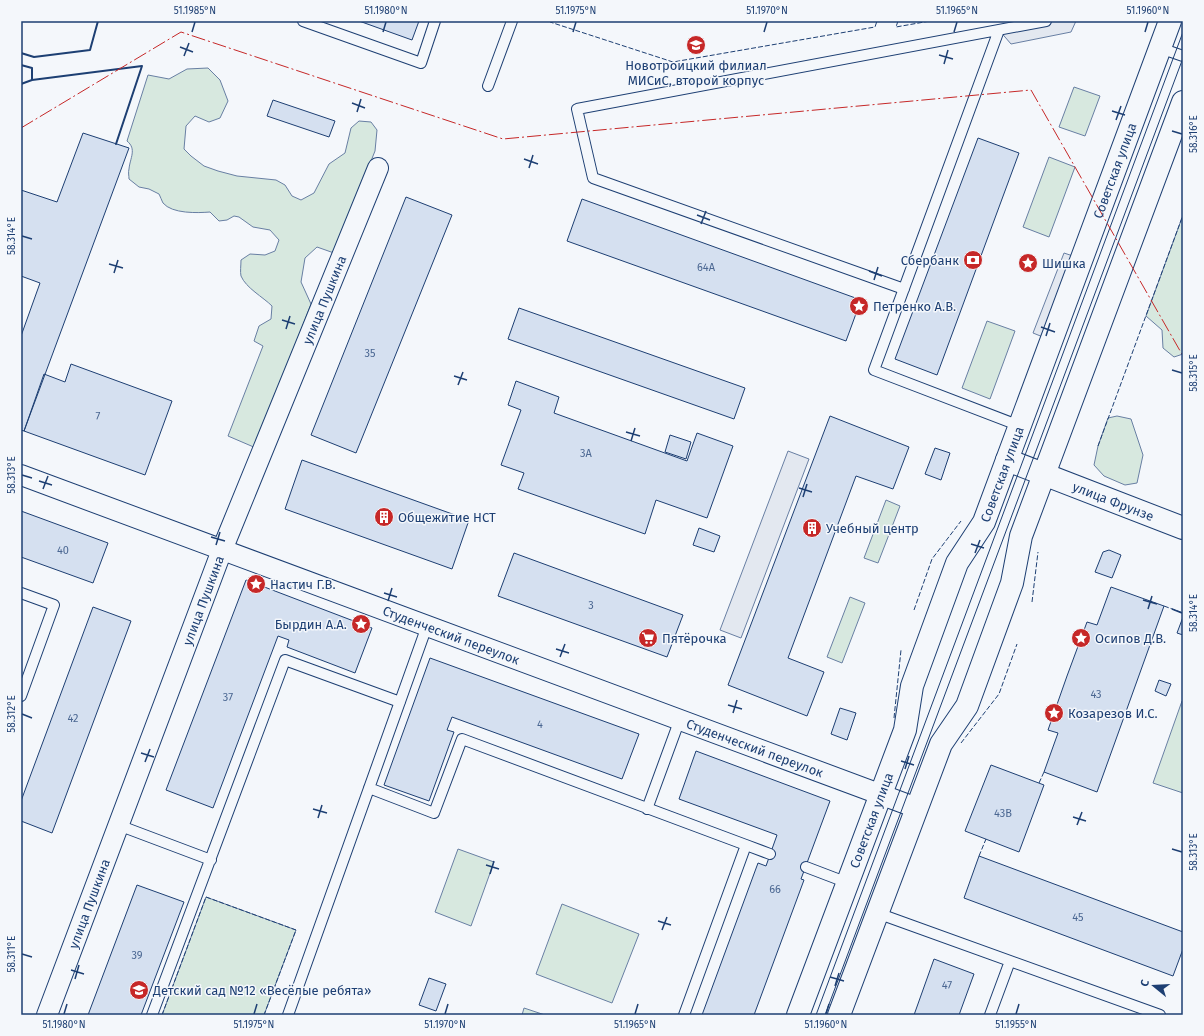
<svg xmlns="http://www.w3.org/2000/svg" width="1204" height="1036" font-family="'Fira Sans',sans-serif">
<rect width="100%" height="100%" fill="#f4f7fb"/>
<path fill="#d7e8df" stroke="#687fa3" d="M208,68l12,12 8,21 -8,17 -11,4 -14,-6 -9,10 -2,23 7,7 13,10 14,5 19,5 39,4 9,5 7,11 9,4 13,-7 15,-29 16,-11 6,-25 8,-7 12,1 6,8 -2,21 -41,102 -17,-6 -12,11 -4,24 10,22 -55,144 -28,-12 35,-90 -9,-5 5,-15 12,-7 1,-13c-9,-9 -26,-18 -31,-30 -1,-4 0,-11 0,-16l9,-6 15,1 10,-4 4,-11 -9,-10 -17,-3 -14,-10 -5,-1 -7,4 -8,1 -9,-9c-12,1 -38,2 -47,-9 -1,-2 -3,-7 -4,-9l-10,-5 -10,-2 -10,-8c0,-3 -1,-7 0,-10 1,-11 8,-20 -2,-28l21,-66 21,4 18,-10z
M1074,87l26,9 -15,40 -26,-9z
M1049,157l26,10 -26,70 -26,-10z
M1183,215v139l-9,3 -11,-9 -1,-18 -16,-14z
M987,321l28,10 -25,68 -28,-11z
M1117,416l14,3 12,36 -6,28 -12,2 -21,-9 -10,-11 4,-19 10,-28z
M886,500l14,6 -22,57 -14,-5z
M850,597l15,6 -23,60 -15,-6z
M1182,701l1,1v91l-30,-10z
M458,849l36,13 -23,64 -36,-14z
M206,897l90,33 -32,85h-102z
M562,904l77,30 -27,69 -76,-29z
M524,1008l21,7h-23z"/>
<path fill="#e3e8f0" stroke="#687fa3" d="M1046,21h30l-5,11 -60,12 -12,-14z
M1064,253l9,3 -30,81 -10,-4z
M788,451l21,8 -68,179 -21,-8z"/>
<path fill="#d5e0f0" stroke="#1d3f73" d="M359,21h60l-7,19z
M273,100l62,21 -6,16 -62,-21z
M83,133l46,15 -105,283 -3,-1v-94l19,-53 -19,-7v-86l36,12z
M978,138l41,15 -82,222 -42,-16z
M406,197l46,18 -96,238 -45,-18z
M582,199l279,101 -15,41 -279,-100z
M519,308l226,80 -11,31 -226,-80z
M71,364l101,37 -27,74 -121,-44 20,-57 21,8z
M516,381l43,16 -5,16 133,48 10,-28 36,13 -26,72 -51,-18 -11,34 -127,-45 6,-16 -23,-8 20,-55 -13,-5z
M830,416l79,31 -16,42 -37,-13 -68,182 36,14 -17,44 -79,-31z
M670,435l21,7 -5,17 -21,-7z
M935,448l15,5 -9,27 -16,-6z
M302,460l167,60 -17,49 -167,-60z
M21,511l87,32 -15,40 -72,-26z
M699,528l21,8 -6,16 -21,-7z
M1109,550l12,5 -9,23 -17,-6 8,-20z
M514,553l169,62 -16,42 -169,-61z
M246,580l126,48 -17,45 -68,-26 2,-7 -11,-4 -65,172 -47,-18z
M1111,587l53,19 -67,186 -53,-20 14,-39 -10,-3 19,-54 20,-54 10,3z
M93,607l38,14 -79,212 -31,-12v-20z
M1183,617v18l-6,-2z
M430,658l209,76 -17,45 -170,-62 -5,13 7,2 -25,69 -45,-16z
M1159,680l12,4 -5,12 -11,-5z
M840,708l16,5 -9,27 -16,-6z
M696,751l134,50 -29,78 3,1 -50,135h-52l56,-152 8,3 11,-31 -98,-36z
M991,765l53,20 -25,67 -54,-21z
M979,856l204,76v17l-10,27 -209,-78z
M137,885l47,17 -43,113h-53z
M934,959l40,15 -15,41h-45z
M429,978l17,6 -10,27 -17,-6z"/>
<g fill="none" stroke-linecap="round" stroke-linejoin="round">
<g stroke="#1d3f73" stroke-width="12">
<path id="lane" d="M303,21l118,42 14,-42
M999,30l-125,340 146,56
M1160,48l23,8
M488,86l24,-65
M904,289l-311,-111 -16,-69 469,-88
M21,593l33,12 -33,91
M369,788l65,25 28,-74 284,106 -62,170
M647,809l33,-90
M118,825l93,35
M746,845l24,9
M806,867l42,16
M877,913l283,102
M152,1015l133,-355 115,42
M288,1015l139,-389
M990,1015l20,-54"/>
</g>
<g stroke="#1d3f73" stroke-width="22">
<g id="street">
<path id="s1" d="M21,475l896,333"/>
<path id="s2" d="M47,1015l175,-465 156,-382"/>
</g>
</g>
<g stroke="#1d3f73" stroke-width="24">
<g id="secondary">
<path id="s3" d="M1007,460l176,68"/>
</g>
</g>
<g stroke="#1d3f73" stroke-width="24">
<g id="primary">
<path id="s4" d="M798,1015l107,-285 7,-44 45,-123 27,-41 186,-501"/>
<path d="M839,1015l102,-271 26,-38 45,-123 9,-47 162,-434"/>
</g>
</g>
<use href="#lane" stroke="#f4f7fb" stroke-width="10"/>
<use href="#street" stroke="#f4f7fb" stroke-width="20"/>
<use href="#secondary" stroke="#f4f7fb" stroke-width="22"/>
<use href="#primary" stroke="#f4f7fb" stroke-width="22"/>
<path stroke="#1d3f73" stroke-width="1" d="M816,1015l367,-983
M825,1015l358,-957"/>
<path stroke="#1d3f73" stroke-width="1" stroke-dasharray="5 2" stroke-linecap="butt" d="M551,21l-1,1 123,40 202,-35 2,-6
M898,21l-2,6 34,-6
M1098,446l85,-231
M1032,602l6,-50
M1164,606l19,7
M914,610l18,-51 29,-38
M894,718l7,-68
M961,743l38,-49 18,-50
M1039,783l5,-11
M979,856l7,-17
M162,1015l44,-118 90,33 -32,85"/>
<path stroke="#1d3f73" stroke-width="2" d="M21,53l13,4 56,-7 8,-29
M21,65l11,3v12
M21,84l11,-4 110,-14 -26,78"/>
<path stroke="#c62828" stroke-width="1" stroke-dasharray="14 3 2 3" stroke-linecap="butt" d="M21,128l160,-96 322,107 528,-49 152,266"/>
</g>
<path fill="none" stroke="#1d3f73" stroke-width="1.5" d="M192,32l3,-10M383,32l3,-10M573,32l3,-10M764,32l3,-10M954,32l3,-10M1145,32l3,-10M180,47l13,5M939,55l14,4M184,56l5,-13M944,64l4,-14M352,103l13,5M1112,111l13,4M357,112l4,-13M1116,120l5,-14M1172,131l10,3M524,159l14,5M529,168l4,-13M697,215l13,5M701,224l5,-13M22,236l10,3M109,264l14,4M869,271l13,5M114,273l4,-13M874,280l4,-13M282,320l13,4M1041,327l14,5M286,329l4,-13M1046,336l4,-13M1172,370l10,3M454,376l13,4M458,385l5,-13M626,432l14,4M631,441l4,-13M22,475l10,3M39,481l13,4M799,488l13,4M43,489l5,-13M803,497l4,-13M211,537l14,4M971,544l13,4M216,545l4,-13M975,553l5,-13M384,593l13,4M1143,600l14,4M388,601l4,-13M1148,609l4,-13M1172,609l10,4M556,649l13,4M560,657l5,-13M728,705l14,4M733,713l4,-13M22,714l10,4M141,753l13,4M901,761l13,4M145,762l5,-13M905,769l4,-13M313,809l14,4M1073,817l13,4M318,818l4,-13M1077,825l5,-13M1172,849l10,3M486,865l13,4M490,874l4,-13M658,921l13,4M662,930l5,-13M22,954l10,3M71,970l13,4M830,977l14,4M75,979l4,-14M835,986l4,-13M64,1014l3,-10M254,1014l3,-10M445,1014l3,-10M635,1014l3,-10M826,1014l3,-10M1016,1014l3,-10"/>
<defs>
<g id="university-disc" transform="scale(1)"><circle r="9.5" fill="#c62828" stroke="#f4f7fb"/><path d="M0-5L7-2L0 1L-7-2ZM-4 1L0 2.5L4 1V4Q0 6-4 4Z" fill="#fff"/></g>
<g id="bank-disc" transform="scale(1)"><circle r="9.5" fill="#c62828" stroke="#f4f7fb"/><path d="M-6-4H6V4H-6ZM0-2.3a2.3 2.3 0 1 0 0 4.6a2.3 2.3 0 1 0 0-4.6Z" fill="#fff"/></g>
<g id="sight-disc" transform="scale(1)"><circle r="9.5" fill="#c62828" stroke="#f4f7fb"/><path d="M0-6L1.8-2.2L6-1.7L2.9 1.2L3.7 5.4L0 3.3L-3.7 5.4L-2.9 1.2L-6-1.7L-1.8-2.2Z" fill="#fff"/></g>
<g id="building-disc" transform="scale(1)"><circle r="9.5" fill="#c62828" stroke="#f4f7fb"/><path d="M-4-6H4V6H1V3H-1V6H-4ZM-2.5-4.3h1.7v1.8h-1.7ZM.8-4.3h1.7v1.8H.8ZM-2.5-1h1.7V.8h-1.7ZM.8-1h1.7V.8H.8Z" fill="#fff"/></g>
<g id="supermarket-disc" transform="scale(1)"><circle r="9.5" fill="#c62828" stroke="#f4f7fb"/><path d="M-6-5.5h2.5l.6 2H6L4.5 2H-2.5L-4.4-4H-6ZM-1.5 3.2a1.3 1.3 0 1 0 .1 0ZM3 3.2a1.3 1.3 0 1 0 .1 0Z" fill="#fff"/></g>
<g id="school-disc" transform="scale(1)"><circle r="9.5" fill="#c62828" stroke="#f4f7fb"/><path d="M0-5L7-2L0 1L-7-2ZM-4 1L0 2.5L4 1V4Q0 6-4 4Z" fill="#fff"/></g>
</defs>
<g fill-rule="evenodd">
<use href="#university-disc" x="696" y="45"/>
<use href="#bank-disc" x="973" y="260"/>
<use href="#sight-disc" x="1028" y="263"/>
<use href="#sight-disc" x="859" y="306"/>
<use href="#building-disc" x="384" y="517"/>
<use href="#building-disc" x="812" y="528"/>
<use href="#sight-disc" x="256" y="584"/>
<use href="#sight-disc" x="361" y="624"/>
<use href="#supermarket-disc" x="648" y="638"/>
<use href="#sight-disc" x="1081" y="638"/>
<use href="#sight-disc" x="1054" y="713"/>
<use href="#school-disc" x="139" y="990"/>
</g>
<g text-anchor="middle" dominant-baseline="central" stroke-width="3" stroke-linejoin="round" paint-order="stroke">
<g font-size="11" fill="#4b6792">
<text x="706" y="267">64А</text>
<text x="370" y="353">35</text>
<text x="98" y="416">7</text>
<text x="586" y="453">3А</text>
<text x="63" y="550">40</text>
<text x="591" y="605">3</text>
<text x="1096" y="694">43</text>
<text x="228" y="697">37</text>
<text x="73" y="718">42</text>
<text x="540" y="724">4</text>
<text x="1003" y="813">43В</text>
<text x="775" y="889">66</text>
<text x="1078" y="917">45</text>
<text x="137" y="955">39</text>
<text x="947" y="985">47</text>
</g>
<g font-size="13" fill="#1d3f73" stroke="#f4f7fb" text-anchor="start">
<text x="696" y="65" text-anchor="middle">Новотроицкий филиал<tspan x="696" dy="15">МИСиС, второй корпус</tspan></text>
<text x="959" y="260" text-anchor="end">Сбербанк</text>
<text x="1042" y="263">Шишка</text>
<text x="873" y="306">Петренко А.В.</text>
<text x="398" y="517">Общежитие НСТ</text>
<text x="826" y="528">Учебный центр</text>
<text x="270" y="584">Настич Г.В.</text>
<text x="347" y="624" text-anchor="end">Бырдин А.А.</text>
<text x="662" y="638">Пятёрочка</text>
<text x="1095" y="638">Осипов Д.В.</text>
<text x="1068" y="713">Козарезов И.С.</text>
<text x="153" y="990">Детский сад №12 «Весёлые ребята»</text>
</g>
<g font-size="13" fill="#1d3f73" stroke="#f4f7fb">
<text stroke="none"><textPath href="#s4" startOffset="904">Советская улица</textPath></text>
<text stroke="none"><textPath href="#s2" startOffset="767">улица Пушкина</textPath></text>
<text stroke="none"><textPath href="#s4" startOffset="580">Советская улица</textPath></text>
<text stroke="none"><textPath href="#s3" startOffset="114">улица Фрунзе</textPath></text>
<text stroke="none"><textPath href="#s2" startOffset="443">улица Пушкина</textPath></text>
<text stroke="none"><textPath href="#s1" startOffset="459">Студенческий переулок</textPath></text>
<text stroke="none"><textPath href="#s1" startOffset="783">Студенческий переулок</textPath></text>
<text stroke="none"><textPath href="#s4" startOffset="208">Советская улица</textPath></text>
<text stroke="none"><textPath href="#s2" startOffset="119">улица Пушкина</textPath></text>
</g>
</g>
<rect width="1204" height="1036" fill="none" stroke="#f4f7fb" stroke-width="44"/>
<g transform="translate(1154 986) rotate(288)" stroke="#f4f7fb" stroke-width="3" paint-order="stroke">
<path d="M0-3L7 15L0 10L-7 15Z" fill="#1d3f73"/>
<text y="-6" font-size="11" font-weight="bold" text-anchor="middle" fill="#1d3f73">С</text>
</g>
<rect x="22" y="22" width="1160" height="992" fill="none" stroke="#1d3f73" stroke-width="1.5"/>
<g font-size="10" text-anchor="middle" fill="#1d3f73">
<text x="195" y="14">51.1985°N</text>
<text x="386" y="14">51.1980°N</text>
<text x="576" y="14">51.1975°N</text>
<text x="767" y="14">51.1970°N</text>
<text x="957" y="14">51.1965°N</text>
<text x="1148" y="14">51.1960°N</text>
<text transform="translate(1193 134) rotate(-90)" y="4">58.316°E</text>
<text transform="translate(11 236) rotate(-90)" y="4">58.314°E</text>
<text transform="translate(1193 373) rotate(-90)" y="4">58.315°E</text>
<text transform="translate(11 475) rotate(-90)" y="4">58.313°E</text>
<text transform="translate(1193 613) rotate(-90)" y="4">58.314°E</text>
<text transform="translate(11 714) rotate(-90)" y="4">58.312°E</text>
<text transform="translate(1193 852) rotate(-90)" y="4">58.313°E</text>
<text transform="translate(11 954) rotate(-90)" y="4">58.311°E</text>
<text x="64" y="1028">51.1980°N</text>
<text x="254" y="1028">51.1975°N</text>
<text x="445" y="1028">51.1970°N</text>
<text x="635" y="1028">51.1965°N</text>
<text x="826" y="1028">51.1960°N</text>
<text x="1016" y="1028">51.1955°N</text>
</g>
</svg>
